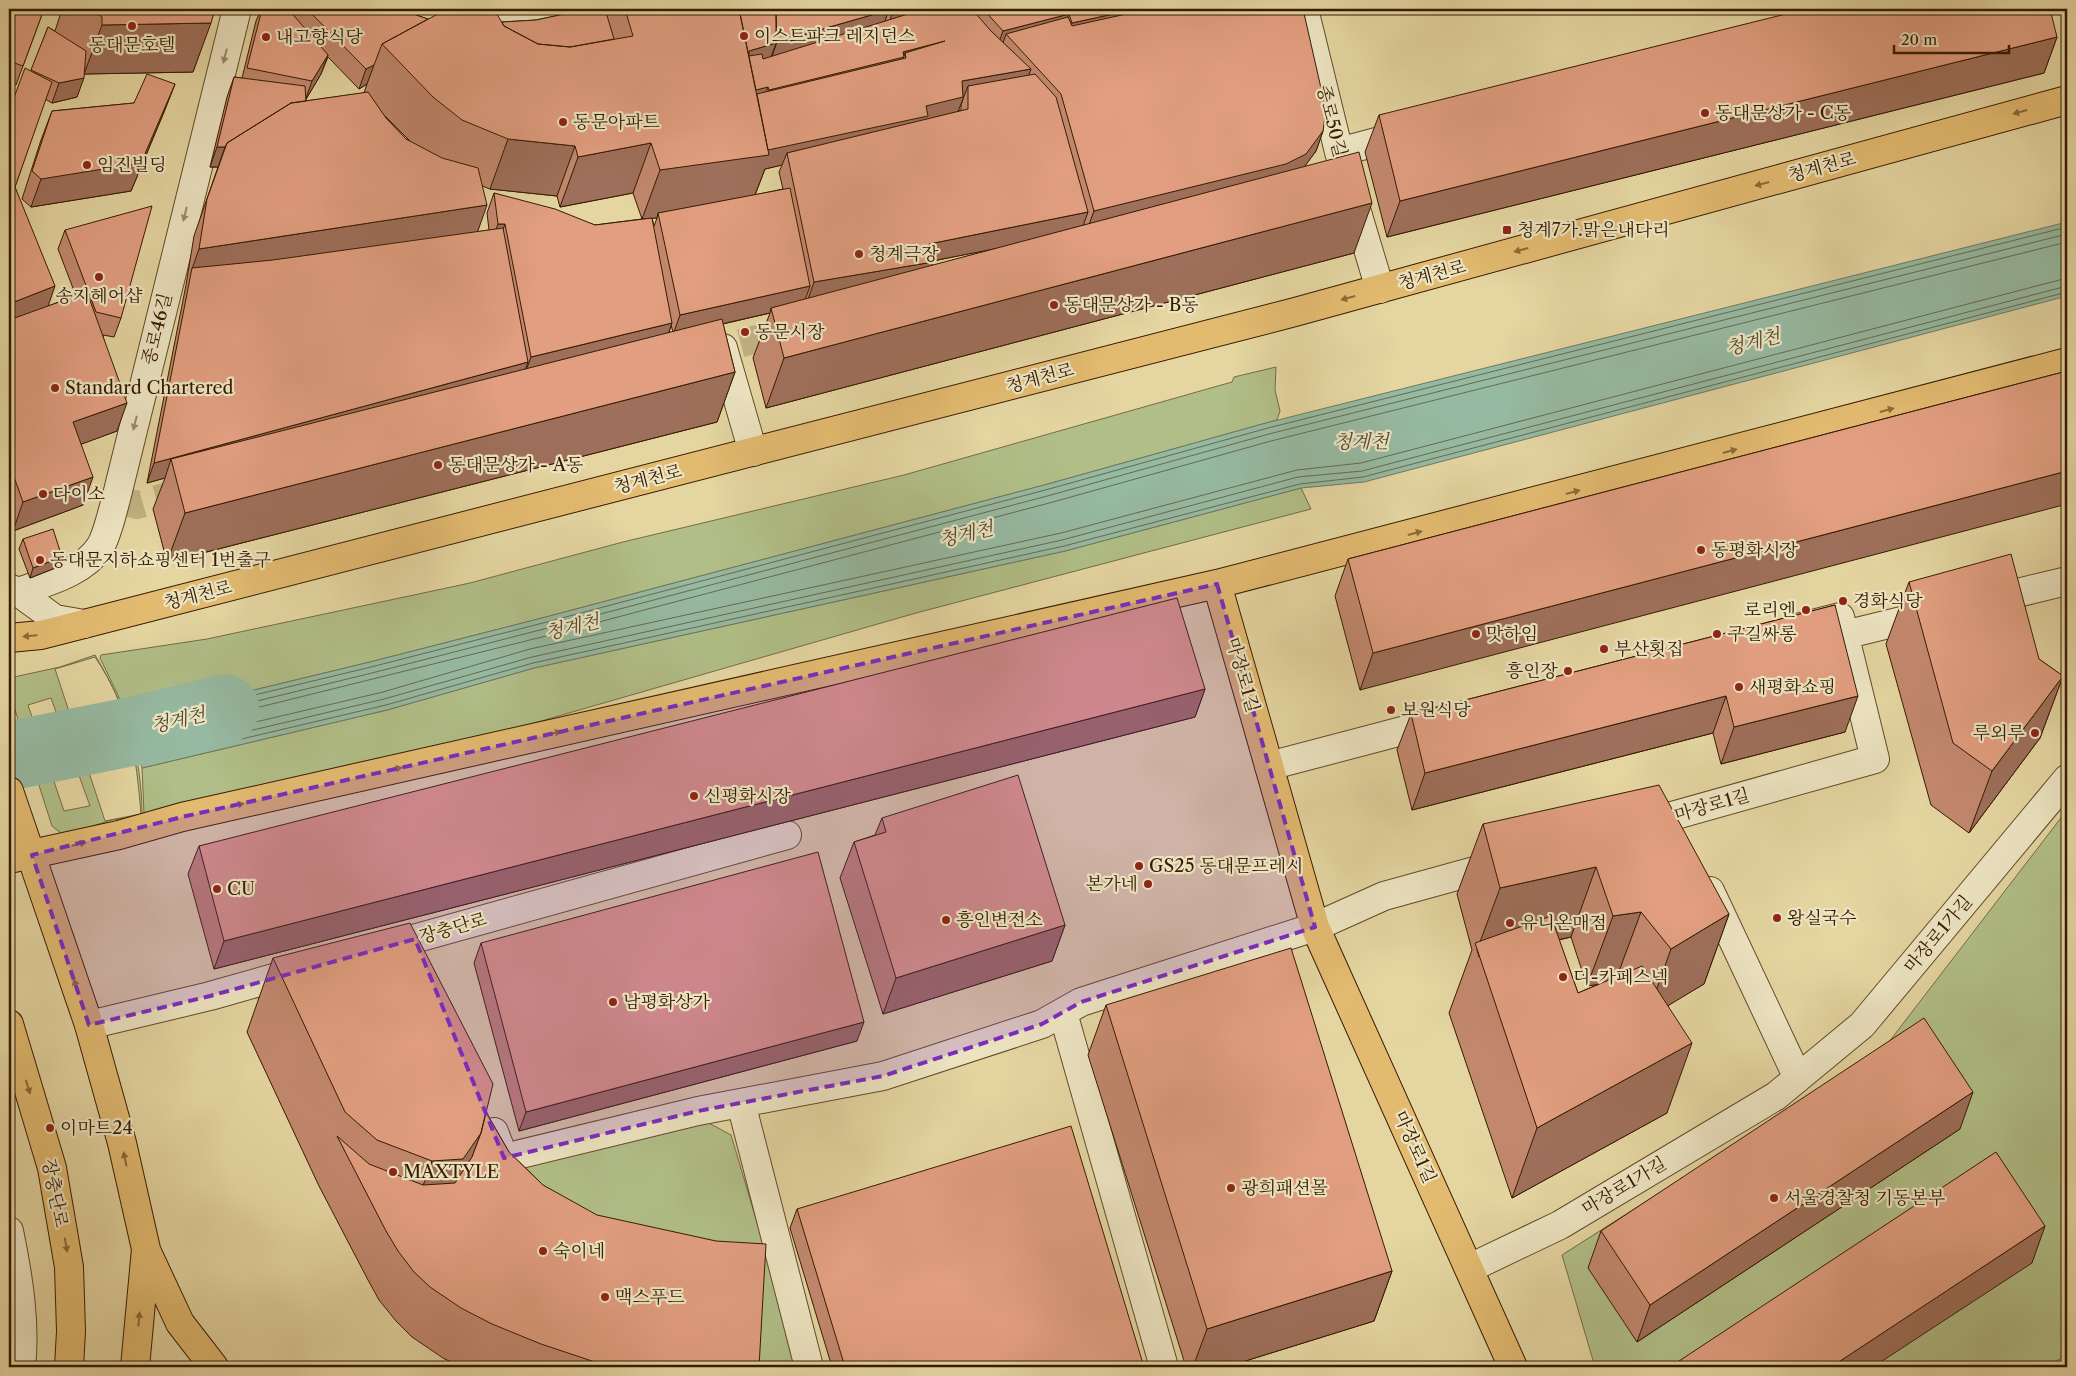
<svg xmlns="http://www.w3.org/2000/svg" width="2076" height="1376" font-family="'Libre Caslon Text','Noto Serif KR',serif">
<rect width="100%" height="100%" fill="#e4d5a1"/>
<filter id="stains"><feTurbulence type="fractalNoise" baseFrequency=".004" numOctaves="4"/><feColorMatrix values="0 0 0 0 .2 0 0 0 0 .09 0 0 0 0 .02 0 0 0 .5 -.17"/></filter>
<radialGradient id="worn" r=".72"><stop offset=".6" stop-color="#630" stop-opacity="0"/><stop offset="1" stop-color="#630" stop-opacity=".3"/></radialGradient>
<path fill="#b1be87" stroke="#736c44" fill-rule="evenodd" d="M1276,367l-1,23 5,21 -3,9 -229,64 -506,134 -172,44 -240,58 -30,-62 1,-3 106,-16 263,-56 153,-41 281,-67 328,-93 2,-5z
M1301,488l10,21 -395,104 -413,119 -359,82 -2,-46 245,-58 147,-42 531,-117z
M95,655c31,51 47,101 47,161l-30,4 -49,15 -11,-9 -43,-135v-6l5,-8 46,-10zM95,657c35,52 41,97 46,157l-36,7 -50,-152zM51,698l39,108h-1l-25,5 -36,-106z
M2067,810v546l-25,11h-447l-33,-112 320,-204z
M707,1122l24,13 69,232h-55l-267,-193z"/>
<path fill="#96b9a1" stroke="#6f7a61" d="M2067,222v74l-703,186 -63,6 -236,63 -531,117 -147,42 -245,58 -12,-48 240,-58 172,-44 506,-134 218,-61z"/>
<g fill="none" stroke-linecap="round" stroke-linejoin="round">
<path stroke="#666a50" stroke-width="1" d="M2067,227l-799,201 -219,61 -506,134 -172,44 -233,56 -2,3 9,33 3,2 238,-56 147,-42 531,-117 236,-62 63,-7 704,-185
M2067,234l-798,200 -218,61 -507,134 -172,44 -226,55 -2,3 5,21 3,2 232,-55 148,-42 530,-117 236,-63 64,-6 705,-185
M2067,242l-796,199 -218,61 -507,134 -391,97 -2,3 2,7 3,2 225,-53 147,-43 531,-116 236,-63 64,-7 706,-185"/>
<path stroke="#96b9a1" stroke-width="69" d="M9,756l125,-25 91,-22"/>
<path stroke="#c1b081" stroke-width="28" stroke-dasharray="28 14" stroke-linecap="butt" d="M700,354l96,-25
M116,499l21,6 55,-16"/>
<g stroke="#614a28" stroke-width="30">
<path id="minor" d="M1304,9l35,143 41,137
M484,29l90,-20
M1339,152l67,-18
M723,348l30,104
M9,588l9,4c28,-10 65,-19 82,-45 7,-11 12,-34 16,-48l121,-490
M18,592l37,27 29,5
M1984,601l83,-20
M1844,635l86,-21
M1269,766l171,-45
M1640,825l235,-66 -35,-142 -39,10
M1710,891l88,187
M381,948l406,-113
M1063,1013l101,354
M89,1025l121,-29 92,-26
M741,1103l68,264
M494,1132l10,26 194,-47 185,-35 159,-52 39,-22 234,-75 69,-31 116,-32
M9,1231c9,44 17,91 12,136
M1470,1268l90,-43 216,-129 86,-71 205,-246"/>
</g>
<g stroke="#351b00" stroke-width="30">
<path id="major" d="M1217,584l98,343 198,440
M9,638l32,-3 43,-11 1211,-312 772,-212
M9,791l80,234 33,118 24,106 -11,118
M9,859l110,-24 63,-18 1035,-233 850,-222
M9,1024l43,144 17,99 2,64 -2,36
M146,1250l34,73 34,44"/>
</g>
<use href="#minor" stroke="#ede4c2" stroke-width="28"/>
<use href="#major" stroke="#e2ba70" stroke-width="28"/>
</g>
<path fill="#c2886e" stroke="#351b00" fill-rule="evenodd" d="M44,9l-28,76 -7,-2v-51z
M62,9h153l-22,63 -109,2 -7,23 -25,6 -7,-4 -30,88 33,119 28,-10 -18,-47 7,-19 56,88 -7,19 -11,-2 14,96 -36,13 2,61 -70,26 -4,-11v-409l22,-40 17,-44 7,4z
M261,9h137l30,10 74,3 34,-2 52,-11h715l20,122 -7,20 -12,16 50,86 -588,155 -13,-50 17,-45 -47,11 12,48 -18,50 -550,140 -14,-53 12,-31 -18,5 39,-198 8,-49 24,-69h-8l17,-70 7,-20 8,1 14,-57zM328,57l31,32 8,-5 -3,9 -58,8v-2l15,-25zM962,99h1l-2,6v5l-3,1zM382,113l28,28 -4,-2 -20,-21zM782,165l-3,7 4,17 -28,6 10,-26zM482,186l8,3 67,7 3,11 73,-14 9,26 -47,6 -101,-32 -7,20 2,17 -12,2zM652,218h5l-3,8zM997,248l-65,18 1,-5zM671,325l2,7 -4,1z
M2057,37l-13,36 -657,164 -22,-85 14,-37z
M175,84l-11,28 -33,79 -100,16 -9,-8 19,-59 11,-29 82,-8z
M2067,371l-707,319 -25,-94 13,-37z
M23,539l35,28 -28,11 -11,-29z
M1909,582l130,77 24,17 -23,62 -71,95 -38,-28 -45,-161z
M1835,605l10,127 -124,32 -8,-31 -301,77 -15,-60 14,-36z
M1205,689l-10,28 -981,252 -26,-95 11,-28z
M882,818l183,107 -13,36 -169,53 -43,-136 14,-36 21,-7z
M1483,824l246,90 -25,70 -36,21 -1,108 -155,85 -63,-185 23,-63 -15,-56zM1571,937l16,49 12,-2 -21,9 -19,-53z
M481,943l376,98 -338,90 -45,-168z
M273,958l213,154 23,40 34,33 216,182h-298l-18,-9 -31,-21 -16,-16 -17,-21 -11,-20 -49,-94 -72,-154z
M1106,1005l286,266 -18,50 -148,46h-40l-98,-312z
M1960,1129l-323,213 -49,-74 13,-37z
M797,1209l347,158h-312l-42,-139z"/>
<path fill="#9e6f5a" stroke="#351b00" d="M911,9h44l-70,25 7,-20z
M1136,9h43l-114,34 7,-20z
M889,10l-7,19 -112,33 7,-20z
M1069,14l-7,19 -56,1 -5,15 -5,1 7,-19z
M211,23l-18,49 -109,2 18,-49z
M2057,37l-13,36 -657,164 13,-36z
M945,41l-39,17 -1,-5 -8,23 -135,33 7,-19 134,-38z
M776,43l-7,20 -27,8 7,-20z
M328,55l-7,19 -16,27 7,-20z
M374,65l-7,19 -8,5 7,-20z
M1031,69l-7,19 -56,-2 -12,31 -169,36 -5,12 -17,4 -14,36 -93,8 -1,5 -15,1 18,-49 92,-17 174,-47 36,-25z
M84,78l-7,19 -25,6 7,-20z
M175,84l-11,28 -33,79 -100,16 10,-28z
M768,87l-7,19 -18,-14z
M1323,131l-7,20 -17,23 -212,56 7,-19z
M508,139l67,7 -18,50 -67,-7z
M651,143l-18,50 -73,14 18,-50z
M217,147h8l-7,20h-8z
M1372,203l-18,50 -588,155 18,-50z
M487,205l-13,37 -282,27 7,-20z
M1088,212l-7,20 -159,31 7,-19z
M498,224h7l-7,19h-7z
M933,262l-7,19 -119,21 7,-20z
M55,286l-10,29 -36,14v-25z
M810,286l-7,20 -32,2 -1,5 -97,22 7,-20z
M672,323l-7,20 -141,33 7,-19z
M528,362l-7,19 -350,78 -6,19 -18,5 7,-20z
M735,372l-18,50 -550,140 18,-49z
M127,403l-10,28 -54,20 10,-29z
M2067,471v33l-707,186 13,-37z
M93,477l-10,28 -70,26 10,-29z
M62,557l-4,10 -28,11 3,-10z
M2063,676l-23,62 -71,95 23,-62z
M1205,689l-10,28 -981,252 10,-28z
M1726,696l-13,37 -301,77 13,-37z
M1858,696l-13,36 -124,32 13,-37z
M1596,867l-25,70 -92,20 -2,-7 23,-62z
M1641,912l-26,70 -28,4 26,-70z
M1729,914l-25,70 -58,35 25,-70z
M1065,925l-13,36 -169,53 13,-36z
M864,1022l-7,19 -338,90 7,-19z
M1692,1043l-25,70 -155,85 25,-70z
M1973,1092l-13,37 -323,213 13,-37z
M481,1133l-27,74 -49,28 27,-74z
M2045,1226l-13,37 -159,104h-42z
M1392,1271l-18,50 -148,46h-33l14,-38z"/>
<path fill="#e19e80" stroke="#351b00" d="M17,9h27l-21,57 -14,-5v-29z
M90,9h125l-4,14 -109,2v-8z
M262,9h26l40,46 -16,26 -65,-13z
M307,9h91l30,10 -46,25 -8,21 -8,4z
M447,9h47l10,17 34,18 32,3 63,-11 -8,-27h114l30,146 -109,15 -9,-27 -73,14 -3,-11 -67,-7 -46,-19 -29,-23 -51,-53z
M588,9h17l9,30 -44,8 -32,-3 -34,-18 -2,-4 34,-2z
M739,9h172l-19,5 -3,-4 -112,32 -1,-29v30l-27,8v5l13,-2 1,5 161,-50h48l18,21 41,39 -69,12 1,16 -37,9 2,10 -160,34 -11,-56 149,-36 -1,-5 40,-12 -42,11 1,5 -135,33 -1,-3 -12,3z
M983,9h153l-64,14 -3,-9 -66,17z
M1149,9h154l23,101 -3,21 -17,23 -20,10 -192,47 -33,-117 -55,-60 62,-17 4,9z
M1806,9h244l7,28 -657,164 -21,-86z
M48,27l38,24 -2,27 -25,5 -28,-13z
M25,68l27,14 -37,105 40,99 -46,18v-193z
M147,74l28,10 -34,79 -100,16 -9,-8 20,-60 82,-8z
M1035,74l21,23 32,115 -159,32 4,18 -119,20 -27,-129 181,-44v-23z
M234,77l71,9 1,15 -15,2 -64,40 -2,4h-8z
M368,92l18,26 20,21 36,19 36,10 9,37 -288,44 8,-50 20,-56 64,-40z
M1359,152l13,51 -588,155 -13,-50z
M790,188l20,98 -130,29 -22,-102z
M494,193l61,16 40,16 57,-7 20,105 -141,34 -26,-133h-7z
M152,206l-31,112 -25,-6 -31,-82z
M503,228l25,134 -374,101 38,-195 81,-8z
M87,292l40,111 -54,19 20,55 -70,25 -14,-39v-143z
M722,319l13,53 -550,141 -14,-54z
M2067,371v100l-694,182 -25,-94z
M53,529l9,28 -29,11 -10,-29z
M2011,554l28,105 24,17 -71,95 -39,-28 -44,-161z
M1177,598l28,91 -981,252 -25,-95z
M1835,605l23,91 -124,31 -8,-31 -301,77 -14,-59z
M1018,775l47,150 -169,53 -42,-136 32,-10 -4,-14z
M1659,785l70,129 -58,35 -30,-37 -28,4 -17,-49 -96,21 -17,-64z
M818,852l46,170 -338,90 -45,-169z
M1551,916l27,77 64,-27 50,77 -155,85 -62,-185z
M410,923l83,161 -12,49 -18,26 -31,2 -55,-21 -32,-28 -72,-154z
M1291,948l101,323 -185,58 -101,-324z
M1924,1018l49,74 -323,213 -49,-74z
M486,1112l23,40 34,33 54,30 119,26 50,3 -7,123h-149l-69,-23 -49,-20 -31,-16 -31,-21 -16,-15 -16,-21 -12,-20 -49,-95 32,28 54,21 32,-2 17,-26 9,-24z
M1071,1126l73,241h-299l-48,-158z
M1996,1152l49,74 -214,141h-157l-1,-2z"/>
<defs><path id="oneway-solid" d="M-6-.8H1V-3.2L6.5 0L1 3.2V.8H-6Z" transform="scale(1.25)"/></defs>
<g fill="#9a8a6b">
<use href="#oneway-solid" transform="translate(225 56) rotate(104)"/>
<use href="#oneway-solid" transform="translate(185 214) rotate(104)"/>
<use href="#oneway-solid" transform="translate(135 423) rotate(104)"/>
</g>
<g fill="#8c6a38">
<use href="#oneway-solid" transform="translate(2020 112) rotate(165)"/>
<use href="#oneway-solid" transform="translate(1762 184) rotate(165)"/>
<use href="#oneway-solid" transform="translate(1521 250) rotate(165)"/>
<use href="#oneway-solid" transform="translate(1348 298) rotate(165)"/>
<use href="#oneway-solid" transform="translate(1887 410) rotate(-15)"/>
<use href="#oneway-solid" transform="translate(1730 451) rotate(-15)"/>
<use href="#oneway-solid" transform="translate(1573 492) rotate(-15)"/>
<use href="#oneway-solid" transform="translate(1415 533) rotate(-15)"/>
<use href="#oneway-solid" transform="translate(30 636) rotate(175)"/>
<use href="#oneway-solid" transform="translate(554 733) rotate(-13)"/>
<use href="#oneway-solid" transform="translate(395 769) rotate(-13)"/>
<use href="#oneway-solid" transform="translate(237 805) rotate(-13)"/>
<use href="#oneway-solid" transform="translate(79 844) rotate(-13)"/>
<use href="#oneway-solid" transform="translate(76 986) rotate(-109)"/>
<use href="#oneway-solid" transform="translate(28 1087) rotate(73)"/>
<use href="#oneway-solid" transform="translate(125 1159) rotate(-102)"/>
<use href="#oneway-solid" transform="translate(66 1245) rotate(80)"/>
<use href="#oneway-solid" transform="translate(139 1319) rotate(-85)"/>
</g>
<path fill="#7b2cbf" fill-opacity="0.2" stroke="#7b2cbf" stroke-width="4" stroke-dasharray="10 6" stroke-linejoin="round" d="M1217,584l98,343 -234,75 -39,22 -159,52 -185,35 -194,47 -89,-219 -205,57 -121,29 -57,-170 150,-38z"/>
<g fill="#8f2418" stroke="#ede4c2" stroke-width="2">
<circle cx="132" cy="26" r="5"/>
<circle cx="744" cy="36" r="5"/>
<circle cx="266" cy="37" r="5"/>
<circle cx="1705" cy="113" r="5"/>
<circle cx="563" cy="122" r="5"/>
<circle cx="87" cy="165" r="5"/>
<rect x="1502" y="225" width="10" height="10" rx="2.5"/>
<circle cx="859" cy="254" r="5"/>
<circle cx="99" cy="277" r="5"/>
<circle cx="1054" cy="305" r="5"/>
<circle cx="745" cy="332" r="5"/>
<circle cx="55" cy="388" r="5"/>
<circle cx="438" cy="465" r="5"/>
<circle cx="43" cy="494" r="5"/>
<circle cx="1701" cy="550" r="5"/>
<circle cx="40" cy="560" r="5"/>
<circle cx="1843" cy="601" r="5"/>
<circle cx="1806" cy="610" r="5"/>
<circle cx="1476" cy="634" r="5"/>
<circle cx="1717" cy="634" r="5"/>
<circle cx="1604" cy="649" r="5"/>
<circle cx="1568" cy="671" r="5"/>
<circle cx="1739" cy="687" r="5"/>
<circle cx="1391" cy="710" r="5"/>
<circle cx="2035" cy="733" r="5"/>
<circle cx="694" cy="796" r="5"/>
<circle cx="1139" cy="866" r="5"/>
<circle cx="1148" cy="884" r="5"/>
<circle cx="217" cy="889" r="5"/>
<circle cx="1777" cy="918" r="5"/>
<circle cx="946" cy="920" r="5"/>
<circle cx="1510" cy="923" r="5"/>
<circle cx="1563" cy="977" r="5"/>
<circle cx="613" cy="1002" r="5"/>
<circle cx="50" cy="1128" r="5"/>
<circle cx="393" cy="1172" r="5"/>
<circle cx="1231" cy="1188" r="5"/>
<circle cx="1774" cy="1198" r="5"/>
<circle cx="543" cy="1251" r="5"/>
<circle cx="605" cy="1297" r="5"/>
</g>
<g text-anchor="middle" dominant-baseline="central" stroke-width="4.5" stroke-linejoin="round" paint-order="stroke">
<g font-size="18" fill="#351b00" stroke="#ede4c2" text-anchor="start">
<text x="754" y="36">이스트파크 레지던스</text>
<text x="276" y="37">내고향식당</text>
<text x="132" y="45" text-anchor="middle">동대문호텔</text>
<text x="1715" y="113">동대문상가 - C동</text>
<text x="573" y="122">동문아파트</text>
<text x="97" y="165">임진빌딩</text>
<text x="1517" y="230">청계7가.맑은내다리</text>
<text x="869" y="254">청계극장</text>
<text x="99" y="296" text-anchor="middle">송지헤어샵</text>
<text x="1064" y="305">동대문상가 - B동</text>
<text x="755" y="332">동문시장</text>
<text x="65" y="388">Standard Chartered</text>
<text x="448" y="465">동대문상가 - A동</text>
<text x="53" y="494">다이소</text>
<text x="1711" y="550">동평화시장</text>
<text x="50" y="560">동대문지하쇼핑센터 1번출구</text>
<text x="1853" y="601">경화식당</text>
<text x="1796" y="610" text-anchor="end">로리엔</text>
<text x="1486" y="634">맛하임</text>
<text x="1727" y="634">구길싸롱</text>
<text x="1614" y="649">부산횟집</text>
<text x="1558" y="671" text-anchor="end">흥인장</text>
<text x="1749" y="687">새평화쇼핑</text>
<text x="1401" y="710">보원식당</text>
<text x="2025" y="733" text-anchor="end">루외루</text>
<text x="704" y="796">신평화시장</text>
<text x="1149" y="866">GS25 동대문프레시</text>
<text x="1138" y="884" text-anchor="end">본가네</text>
<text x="227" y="889">CU</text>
<text x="1787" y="918">왕실국수</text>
<text x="956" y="920">흥인변전소</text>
<text x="1520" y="923">유니온매점</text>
<text x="1573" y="977">디-카페스넥</text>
<text x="623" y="1002">남평화상가</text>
<text x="60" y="1128">이마트24</text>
<text x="403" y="1172">MAXTYLE</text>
<text x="1241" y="1188">광희패션몰</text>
<text x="1784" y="1198">서울경찰청 기동본부</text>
<text x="553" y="1251">숙이네</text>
<text x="615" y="1297">맥스푸드</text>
</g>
<g font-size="18" fill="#351b00" stroke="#ede4c2">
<text transform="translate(1332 121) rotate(76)">종로50길</text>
<text transform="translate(1822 167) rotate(-15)">청계천로</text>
<text transform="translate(1432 275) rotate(-15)">청계천로</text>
<text transform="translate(157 329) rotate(-76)">종로46길</text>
<text transform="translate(1040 378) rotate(-15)">청계천로</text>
<text transform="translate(648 479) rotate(-14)">청계천로</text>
<text transform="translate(198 595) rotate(-14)">청계천로</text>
<text transform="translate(1243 675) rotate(74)">마장로1길</text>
<text transform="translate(1712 805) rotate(-16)">마장로1길</text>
<text transform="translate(453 928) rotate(-16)">장충단로</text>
<text transform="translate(1938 934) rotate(-50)">마장로1가길</text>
<text transform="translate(1415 1147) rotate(66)">마장로1길</text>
<text transform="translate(1624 1186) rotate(-31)">마장로1가길</text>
<text transform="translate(55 1193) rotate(79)">장충단로</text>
</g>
<g font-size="19" font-style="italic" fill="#524a30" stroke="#ede4c2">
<text transform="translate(1753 342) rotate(-14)">청계천</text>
<text x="1361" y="441">청계천</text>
<text transform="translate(966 534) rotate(-13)">청계천</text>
<text transform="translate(572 627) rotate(-13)">청계천</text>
<text transform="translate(178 720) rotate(-13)">청계천</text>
</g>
</g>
<rect width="2076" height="1376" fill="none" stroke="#e4d5a1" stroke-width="30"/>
<rect x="10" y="10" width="2056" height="1356" fill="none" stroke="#351b00" stroke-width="2.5"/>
<rect x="15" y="15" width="2046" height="1346" fill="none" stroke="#351b00"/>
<path d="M1894 45v8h115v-8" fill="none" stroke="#351b00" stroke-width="2.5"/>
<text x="1901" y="45" font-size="15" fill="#351b00" stroke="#ede4c2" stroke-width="4" paint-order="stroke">20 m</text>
<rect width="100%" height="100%" filter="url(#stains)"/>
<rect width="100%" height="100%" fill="url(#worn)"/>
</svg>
